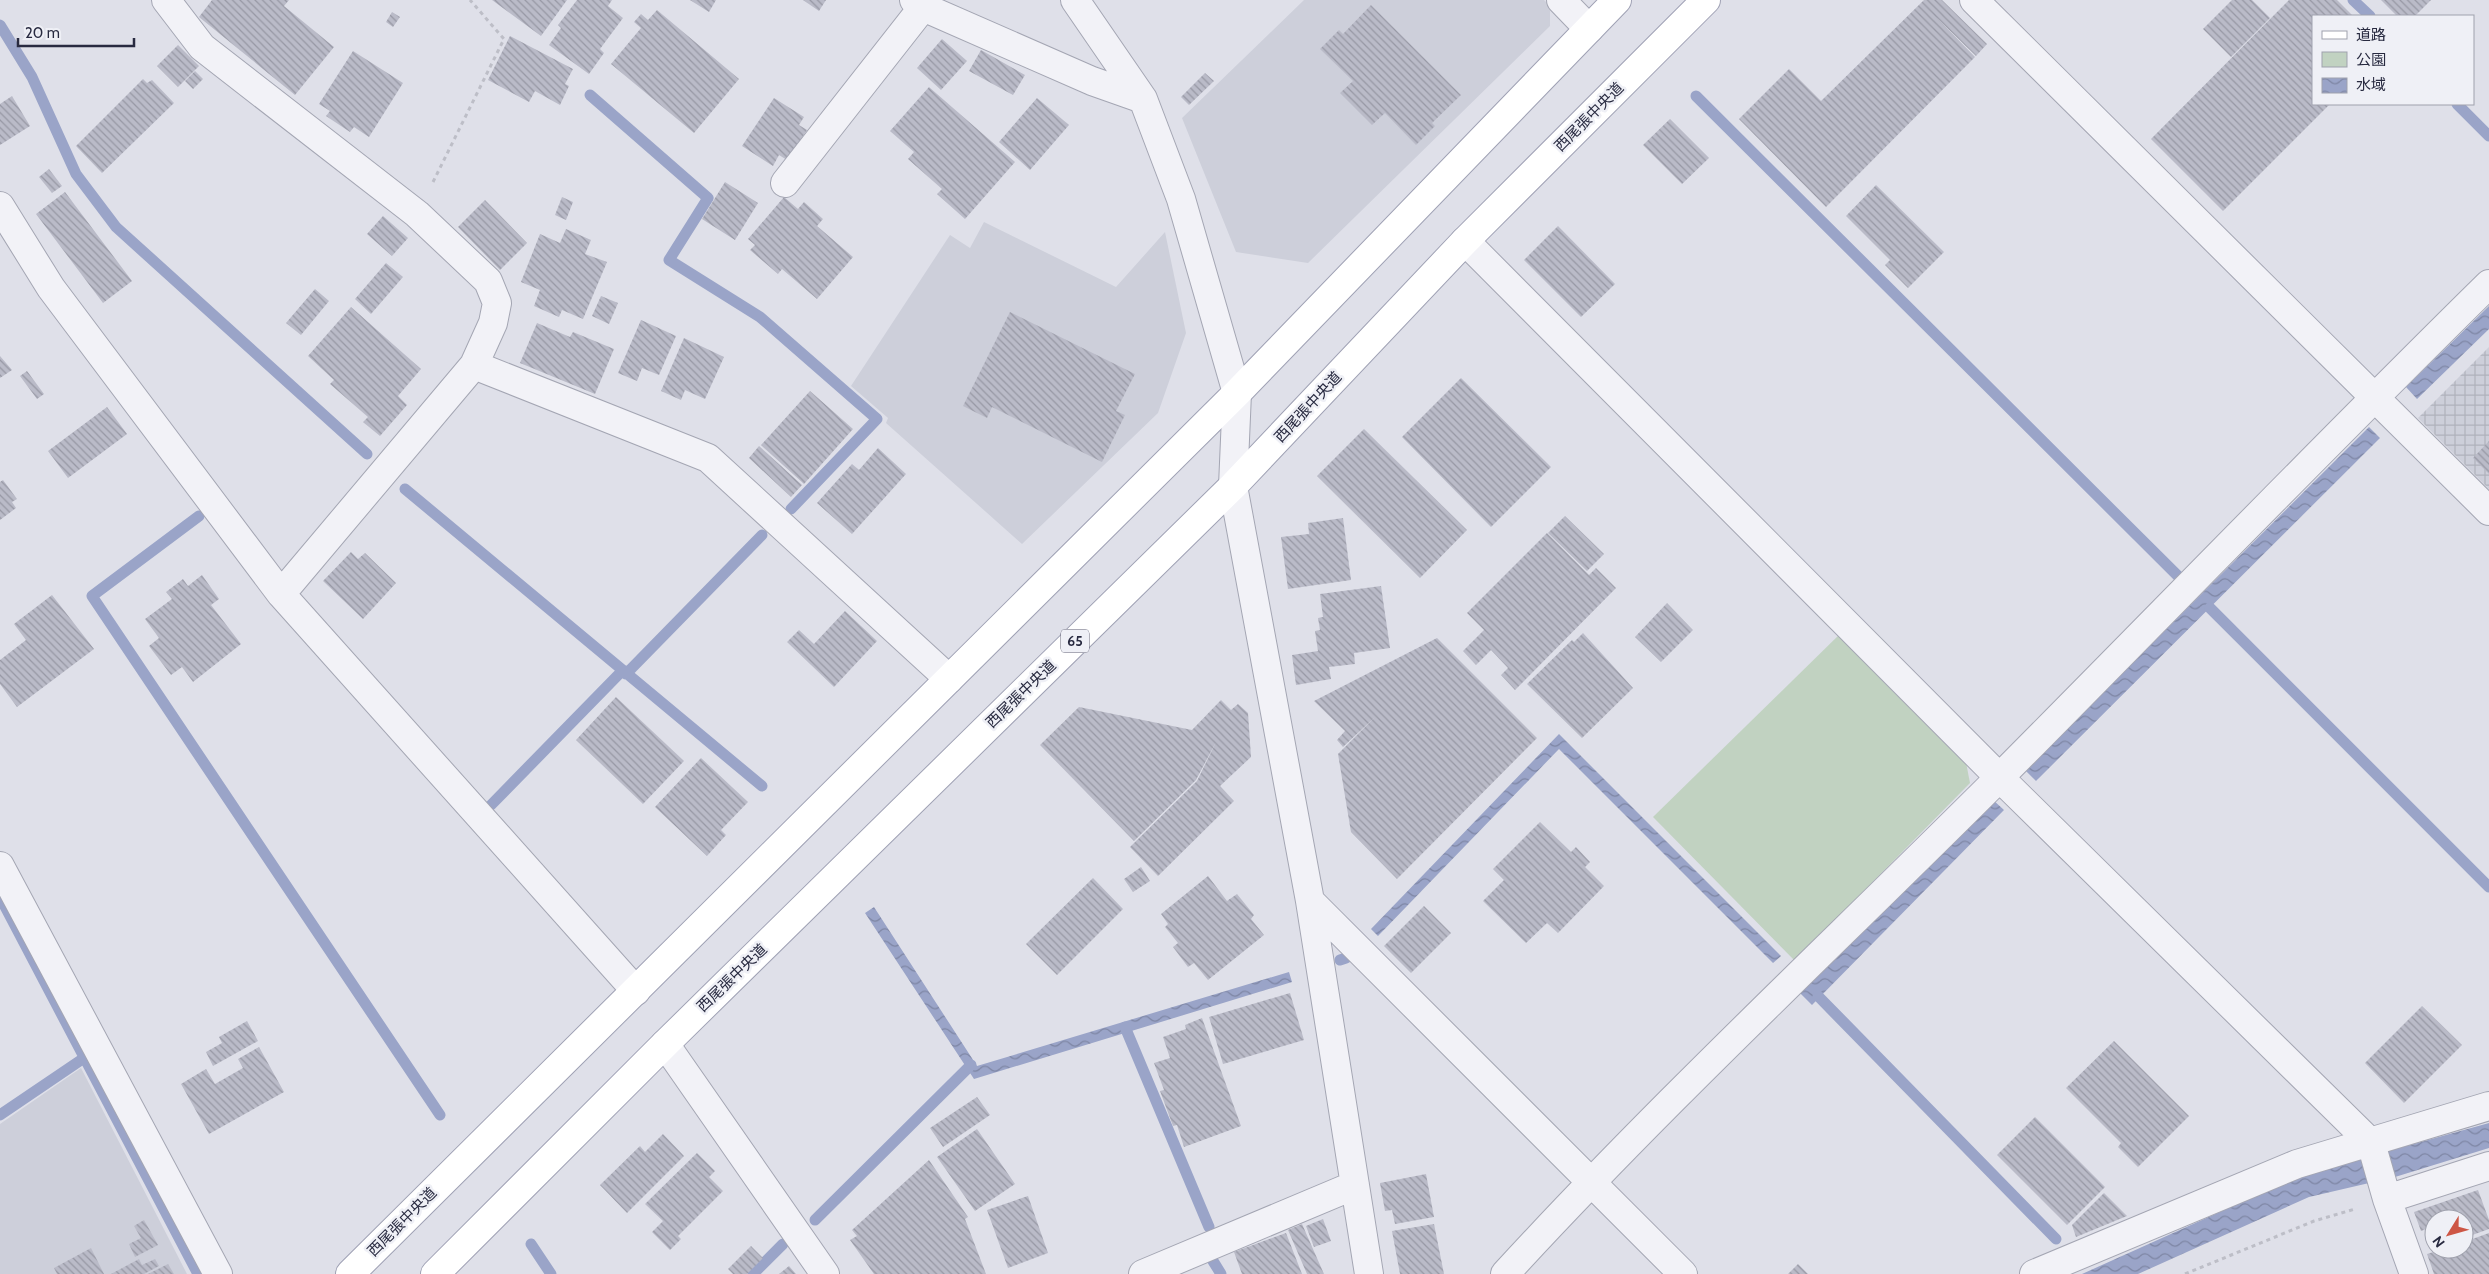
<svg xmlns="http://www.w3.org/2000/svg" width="2489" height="1274" font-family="Cabin,'Noto Sans JP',sans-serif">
<defs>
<pattern id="industrial-grid" width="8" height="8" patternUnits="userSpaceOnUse" patternTransform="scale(1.25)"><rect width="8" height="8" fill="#cdcfda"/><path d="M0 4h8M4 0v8" fill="none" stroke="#b0b2bc"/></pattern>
<pattern id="water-waves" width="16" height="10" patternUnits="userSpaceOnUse" patternTransform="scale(1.25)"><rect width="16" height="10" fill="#9aa4c8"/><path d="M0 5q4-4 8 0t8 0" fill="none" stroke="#7e86a4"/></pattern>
<pattern id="building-back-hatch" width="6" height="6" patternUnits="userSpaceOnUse" patternTransform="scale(1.25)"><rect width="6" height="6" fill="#babbc8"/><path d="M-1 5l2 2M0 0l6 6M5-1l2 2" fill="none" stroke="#9798a4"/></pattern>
</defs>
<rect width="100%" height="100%" fill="#dfe0e9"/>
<path fill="#cdcfda" d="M1304,0h240l6,6v20l-242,237 -72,-11 -54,-134z
M984,222l132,65 49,-55 21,101 -28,80 -136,131 -136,-121 2,-5 -37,-32 99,-151 20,13z
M81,1068l106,206h-187v-150z"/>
<path fill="url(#industrial-grid)" d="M2489,347v142l-71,-71z"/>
<path fill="#c1d2c1" d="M1842,632l123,125 5,26 -175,178 -142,-144z"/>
<path fill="url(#water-waves)" d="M2489,306v23l-72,70 -11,-12z
M2369,427l11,11 -344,343 -11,-11z
M1559,734l222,222 -8,7 -214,-214 -181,187 -7,-7z
M1992,799l12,11 -192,195 -12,-12z
M874,907l103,159 312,-94 3,10 -318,97 -109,-166z
M2489,1123v25l-94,29 -86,20 -171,77h-56l220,-99z"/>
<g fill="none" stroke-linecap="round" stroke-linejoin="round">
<path stroke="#9aa4c8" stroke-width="11" d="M2353,0l17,16
M0,25l32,52 44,97 40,53 251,227
M590,95l118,103 -39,62 91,57 117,102 -86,90
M1696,96l484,482
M2457,104l32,32
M405,489l357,297
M199,516l-107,80 348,519
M2210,608l279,279
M626,674l136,-139
M491,805l132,-135
M0,897l198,377
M1340,960l6,-2
M1818,996l238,243
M1125,1027l84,200
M0,1115l84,-57
M815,1220l156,-155
M531,1244l20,30
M1213,1261l8,13
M753,1274l30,-30"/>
</g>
<path fill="url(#building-back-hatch)" d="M212,0h77l-5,6 50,41 -39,48 -96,-78z
M492,0h75l-26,36z
M577,0h35l-4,6 15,12 -23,31 4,4 -15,21 -40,-29 12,-17 -3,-3z
M690,0h26l-7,12z
M803,0h23l-7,11z
M1924,0h18l45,44 -11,12 -40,-39 39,40 -149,150 -87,-88 50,-50 32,32z
M2232,0h20l18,18 -39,39 -28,-28z
M2289,0h48l16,16h-40v88h17l-107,107 -72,-72z
M2381,0h50l-16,16h-18z
M1371,5l90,90 -29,28 3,3 -19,19 -31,-32 -13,12 -32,-32 13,-12 -33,-32 19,-19 4,4z
M657,10l82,69 -45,54 -83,-69 30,-36 -7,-6 7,-8 7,6z
M392,12l8,5 -7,10 -7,-5z
M510,36l63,33 -8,15 4,2 -9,19 -25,-14 -6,11 -41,-22z
M942,39l25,22 -26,29 -24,-22z
M178,45l21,21 -21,21 -21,-21z
M981,50l44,25 -12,20 -44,-24z
M353,51l50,32 -34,54 -15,-10 -4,5 -24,-16 4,-5 -11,-7z
M195,71l8,8 -10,10 -8,-8z
M1205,73l9,8 -25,24 -8,-8z
M143,79l4,4 5,-3 22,23 -72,70 -26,-27z
M929,87l86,75 -50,57 -28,-25 5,-5 -34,-30 6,-7 -24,-21z
M12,96l18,30 -30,19v-41z
M774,98l30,19 -5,8 8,5 -20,30 -8,-5 -6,11 -31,-20z
M1037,98l32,27 -39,45 -31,-28z
M1670,119l39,39 -27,26 -39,-39z
M49,169l13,17 -10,7 -13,-16z
M725,182l33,21 -23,37 -33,-21z
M1876,185l68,67 -36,36 -23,-23 5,-5 -44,-44z
M65,192l67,89 -29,22 -67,-89z
M562,197l11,5 -7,18 -11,-5z
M784,197l14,12 6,-7 19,17 -6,7 36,31 -36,42 -35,-30 -4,5 -28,-24 5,-5 -7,-6z
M485,200l42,43 -27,27 -42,-43z
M383,216l25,22 -16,18 -25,-22z
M1558,226l57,58 -34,33 -57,-57z
M566,229l25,11 -6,14 22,8 -24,57 -21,-9 -3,7 -25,-11 6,-16 -19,-8 19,-48 20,9z
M386,263l17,14 -32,37 -16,-15z
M315,289l14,12 -28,34 -15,-12z
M601,296l17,7 -9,21 -17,-8z
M351,307l70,62 -23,27 9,9 -27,31 -17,-14 5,-5 -38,-33 4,-4 -26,-24z
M1010,312l125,62 -19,37 9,4 -23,47 -110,-55 -5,11 -24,-12z
M641,320l35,16 -17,39 -17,-7 -5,13 -19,-8z
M537,323l33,14 3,-5 41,17 -19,45 -75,-31z
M684,338l40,19 -19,42 -20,-9 -4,10 -20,-9z
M0,356l12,14 -12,8z
M27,371l17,23 -7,5 -17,-23z
M1461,378l90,89 -60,60 -89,-90z
M810,391l43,38 -49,55 -43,-39z
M107,407l20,27 -59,44 -20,-27z
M1364,429l103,101 -47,48 -103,-102z
M2489,441v33l-16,-16z
M759,446l43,39 -11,12 -42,-39z
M878,448l28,26 -54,60 -35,-31 35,-39 7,6z
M3,480l14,19 -5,3 4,6 -16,12v-38z
M1565,516l39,38 -17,17 -39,-38z
M1343,518l8,62 -63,9 -7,-52 28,-3 -1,-11z
M1547,533l42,42 7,-7 20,20 -101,102 -14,-15 7,-7 -17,-18 -15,15 -13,-14 21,-21 -17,-17z
M351,552l7,7 7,-6 31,30 -33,36 -40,-38z
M202,575l17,24 -8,6 30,39 -48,38 -11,-15 -11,8 -22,-29 10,-8 -14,-19 27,-20 -6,-7 17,-13 5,7z
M1381,586l9,62 -36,5 1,11 -26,3 2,12 -35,6 -4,-30 26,-4 -3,-20 5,-1 -2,-12 5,-1 -3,-23z
M52,595l42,54 -77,58 -17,-23v-24l26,-20 -12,-16z
M1667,603l26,27 -32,32 -26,-25z
M845,611l32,30 -43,46 -47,-45 12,-12 15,14z
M1583,633l50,55 -51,50 -55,-54 45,-44 2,2z
M1437,638l100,100 -140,141 -46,-47 -13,-78 37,-37 -32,30 -6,-7 8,-9 -31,-30z
M616,697l68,64 -41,43 -67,-64z
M1221,700l10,10 7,-6 10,9 3,44 -31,29 14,15 -76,75 -28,-29 67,-66 19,-39 -20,38 -62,61 -94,-96 39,-38 113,23z
M701,758l47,44 -27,28 5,5 -19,21 -52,-49z
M1540,822l31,30 5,-5 14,15 -5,5 19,19 -46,47 -11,-10 -21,20 -43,-42 21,-21 -11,-11z
M1141,867l9,14 -17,11 -9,-13z
M1208,876l19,25 10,-7 17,21 -3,4 13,16 -56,45 -14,-17 -6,4 -15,-20 5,-4 -13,-16 3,-3 -7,-10z
M1093,878l30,31 -66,66 -31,-31z
M1424,906l27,27 -40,40 -27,-27z
M1290,993l14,47 -81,24 -14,-47z
M2422,1006l40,39 -58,58 -39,-40z
M1202,1018l39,108 -57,21 -7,-22 -4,1 -13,-35 4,-1 -10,-27 16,-5 -7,-21 23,-8 -1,-4z
M247,1021l11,20 -45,25 -7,-14 16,-9 -3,-6z
M2114,1041l75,75 -51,51 -20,-20 3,-4 -55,-55z
M259,1047l25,45 -75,42 -28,-50 25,-15 9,15 28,-16 -5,-9z
M977,1097l13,18 -47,32 -13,-19z
M2035,1117l70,70 -38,38 -70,-70z
M977,1129l38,55 -40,27 -38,-54z
M663,1134l21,22 -57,57 -27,-28 40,-39 5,6z
M697,1153l18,18 -6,6 14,14 -45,45 3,3 -11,11 -18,-18 11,-11 -18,-17z
M929,1160l39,57 -3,2 21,55h-112l-24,-34 7,-4 -5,-6z
M1426,1174l8,43 -39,7 -3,-14 -7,1 -5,-28z
M2478,1190l11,30v9l-25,9v-19h-30v7l-13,5 -7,-19z
M2104,1193l23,23 -51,21 -4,-12z
M1028,1196l20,57 -40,15 -21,-58z
M1323,1219l8,22 -17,6 -8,-21z
M144,1220l14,25 -23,12 -6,-13 12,-6 -7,-12z
M1302,1224l22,50h-17l-19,-44z
M1434,1224l10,50h-44l-8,-43z
M1286,1233l16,41h-60l-8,-22z
M2489,1233v41h-55l-7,-20 16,-5h21v-7z
M751,1246l12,12 -16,16h-14l-5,-5z
M91,1248l13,26h-47l-3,-6z
M139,1259l3,6 13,-6 4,7 -15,8h-33z
M168,1264l6,10h-26z
M1798,1264l10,10h-20z
M789,1266l7,8h-17z"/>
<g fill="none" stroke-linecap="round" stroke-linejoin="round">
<g stroke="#a4a6b3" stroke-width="30">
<path id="minor" d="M166,0l36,47 215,167 71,67 9,22 -4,20 -19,42 -193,229
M914,0l9,7 169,74 51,18
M1075,0l68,99 38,100 56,194 -4,93 77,415 59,373
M1561,0l28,29
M1974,0l515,511
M785,183l138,-176
M0,206l51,82 230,306 355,397
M1465,241l534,536 372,366 16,56 27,75
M474,365l234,93 241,221
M0,866l218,408
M1310,901l373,373
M665,1044l160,230
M2387,1199l102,-33
M1143,1274l212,-89
M1505,1274c158,-172 330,-332 495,-497 163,-164 324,-331 489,-493
M2034,1274l263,-110 192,-58"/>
</g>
<g stroke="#9fa1b4" stroke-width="30">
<path id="major" d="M350,1274l887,-881 380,-393
M435,1274l230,-230 568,-558 232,-245 241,-241"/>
</g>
<path stroke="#bdbec7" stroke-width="3" stroke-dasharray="4 4" stroke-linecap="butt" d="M433,182l71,-143 -34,-39
M2185,1274l129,-53 41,-12"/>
<use href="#minor" stroke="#f2f2f7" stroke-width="28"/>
<use href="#major" stroke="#fff" stroke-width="28"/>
</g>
<g text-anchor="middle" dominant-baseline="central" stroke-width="5" stroke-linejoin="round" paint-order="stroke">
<rect fill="#eff0f6" stroke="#646577" stroke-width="1" x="1061" y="629.5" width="28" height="23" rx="4"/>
<g font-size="14" font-weight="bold" fill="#282a40">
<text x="1075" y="641">65</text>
</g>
<g font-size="15" fill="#282a40" stroke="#eff0f6">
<text transform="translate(1589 117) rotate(-45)">西尾張中央道</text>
<text transform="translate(1308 407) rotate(-47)">西尾張中央道</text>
<text transform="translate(1021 694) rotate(-44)">西尾張中央道</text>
<text transform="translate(732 978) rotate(-44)">西尾張中央道</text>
<text transform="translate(402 1222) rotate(-45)">西尾張中央道</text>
</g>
</g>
<rect x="2312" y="15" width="162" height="90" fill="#eff0f6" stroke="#9fa1ad"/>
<rect x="2322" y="31" width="25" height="8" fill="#ffffff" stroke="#9fa1ad"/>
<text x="2356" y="40" font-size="15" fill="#282a40">道路</text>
<rect x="2322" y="52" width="25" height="15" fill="#c1d2c1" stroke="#9fa1ad"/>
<text x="2356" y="65" font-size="15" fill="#282a40">公園</text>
<rect x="2322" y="78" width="25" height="15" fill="url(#water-waves)" stroke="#9fa1ad"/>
<text x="2356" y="90" font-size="15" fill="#282a40">水域</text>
<g transform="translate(2449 1234) rotate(233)"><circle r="24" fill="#eff0f6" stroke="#9fa1ad"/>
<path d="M0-4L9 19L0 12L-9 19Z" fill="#cd5645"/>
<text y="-8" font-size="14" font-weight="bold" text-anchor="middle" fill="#282a40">N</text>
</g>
<path d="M18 38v8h116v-8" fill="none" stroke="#282a40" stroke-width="2.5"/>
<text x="25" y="38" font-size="15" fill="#282a40" stroke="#eff0f6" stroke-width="4" paint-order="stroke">20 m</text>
</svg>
